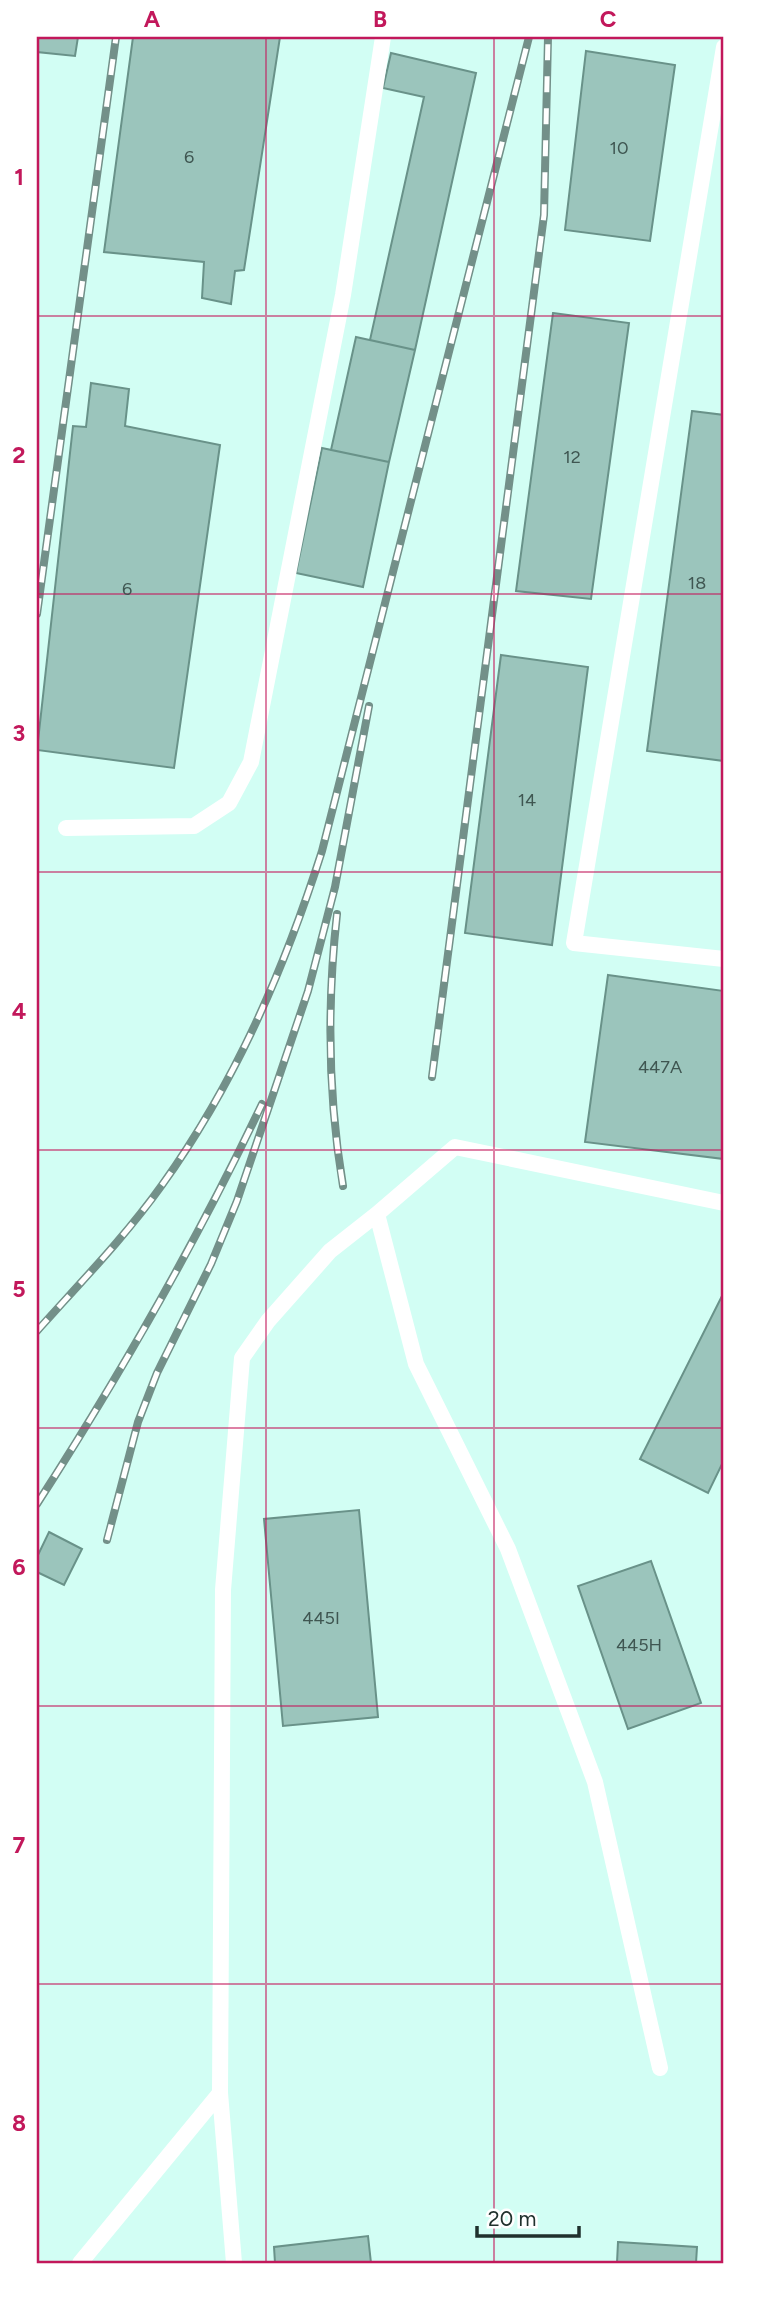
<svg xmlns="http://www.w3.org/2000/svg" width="761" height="2300" font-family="Figtree,sans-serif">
<rect width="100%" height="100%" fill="#d2fef4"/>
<path fill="#9bc5bc" stroke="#699289" stroke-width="2" d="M37,37h41l-3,19 -38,-4z
M133,37h147l-36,233 -9,1 -4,33 -29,-6 2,-36 -100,-10z
M586,51l89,14 -25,176 -85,-11z
M391,53l85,20 -61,277 -45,-10 54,-243 -41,-9z
M553,313l76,10 -38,276 -75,-8z
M356,337l59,13 -26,112 -58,-12z
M91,383l38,6 -4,37 95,19 -46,323 -137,-18 36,-324 13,1z
M692,411l32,4v346l-77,-10z
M322,448l67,14 -26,125 -67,-14z
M501,655l87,12 -36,278 -87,-12z
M608,975l116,16v168l-139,-17z
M724,1292v168l-16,33 -68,-34z
M359,1510l19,207 -95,9 -19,-207z
M49,1532l33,17 -18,36 -27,-13v-15z
M651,1561l50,142 -73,26 -50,-143z
M368,2236l3,27h-96l-1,-16z
M618,2242l79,5 -1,16h-79z"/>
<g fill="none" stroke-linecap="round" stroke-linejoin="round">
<path stroke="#fff" stroke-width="16" d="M724,47l-150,896 150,16
M66,828l128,-2 35,-23 22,-41 92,-467 40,-258
M660,2068l-65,-286 -87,-233 -92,-185 -39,-150 78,-67 269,56
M80,2263l140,-170
M234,2263l-14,-170 3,-503 19,-232 26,-37 62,-70 47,-37"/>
<g stroke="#739089" stroke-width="8">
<path id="rail" d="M37,614l79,-577
M337,914c-10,90 -9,182 6,272
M432,1077l112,-862 4,-178
M37,1331c42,-47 88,-94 125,-146 73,-102 122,-215 160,-334l207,-814
M37,1504c83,-129 159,-261 225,-400
M107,1540l31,-118 19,-49 54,-109 26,-63 71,-210 27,-104 34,-181"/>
</g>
<use href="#rail" stroke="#fff" stroke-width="5" stroke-dasharray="16" stroke-linecap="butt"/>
</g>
<path fill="none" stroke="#c2185b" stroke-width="2" stroke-opacity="0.55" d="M266,37v2226M494,37v2226M37,316h687M37,594h687M37,872h687M37,1150h687M37,1428h687M37,1706h687M37,1984h687"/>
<g text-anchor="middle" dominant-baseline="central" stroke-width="5" stroke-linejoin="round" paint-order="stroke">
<g font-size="18" fill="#3f5651">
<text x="619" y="148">10</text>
<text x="189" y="157">6</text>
<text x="572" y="457">12</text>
<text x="697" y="583">18</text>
<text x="127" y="589">6</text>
<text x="527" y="800">14</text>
<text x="660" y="1067">447A</text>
<text x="321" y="1618">445I</text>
<text x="639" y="1645">445H</text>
</g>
</g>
<rect width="761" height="2300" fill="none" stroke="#ffffff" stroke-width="77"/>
<path d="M477 2226v10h102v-10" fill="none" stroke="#20312d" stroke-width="3.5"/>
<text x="488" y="2226" font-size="21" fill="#20312d" stroke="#ffffff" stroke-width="5" paint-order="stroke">20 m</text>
<rect x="38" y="38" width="684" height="2224" fill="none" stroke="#c2185b" stroke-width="2.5"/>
<g font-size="23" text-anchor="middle" font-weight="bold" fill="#c2185b">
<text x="152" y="27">A</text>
<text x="380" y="27">B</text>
<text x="608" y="27">C</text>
<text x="19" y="185">1</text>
<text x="19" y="463">2</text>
<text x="19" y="741">3</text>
<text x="19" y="1019">4</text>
<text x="19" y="1297">5</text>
<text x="19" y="1575">6</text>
<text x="19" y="1853">7</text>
<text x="19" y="2131">8</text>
</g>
</svg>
